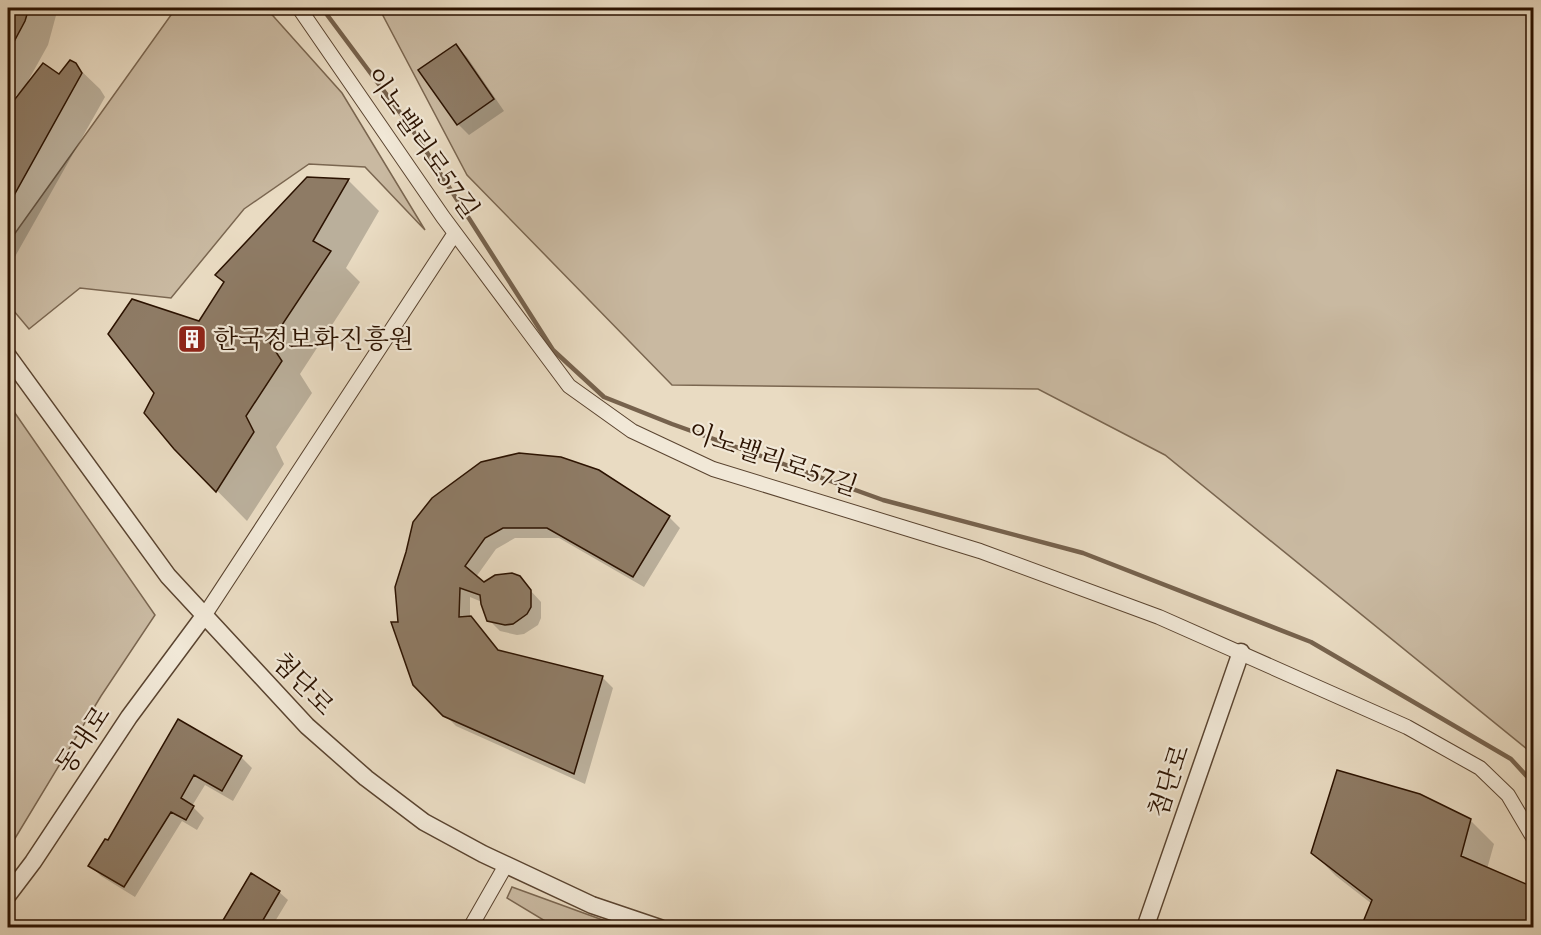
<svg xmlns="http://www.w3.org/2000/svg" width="1541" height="935" font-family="Cardo,'Noto Serif KR',serif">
<rect width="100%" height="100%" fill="#e9dbc2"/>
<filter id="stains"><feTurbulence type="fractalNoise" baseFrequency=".00333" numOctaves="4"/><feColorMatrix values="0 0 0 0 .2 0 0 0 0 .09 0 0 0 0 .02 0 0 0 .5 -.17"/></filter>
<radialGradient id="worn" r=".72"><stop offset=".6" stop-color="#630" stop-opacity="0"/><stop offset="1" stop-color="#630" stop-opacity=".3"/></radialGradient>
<path fill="#c9b9a1" stroke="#7a6650" stroke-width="1.5" d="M176,8h90l76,85 83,137 -60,-63 -56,-3 -65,45 -73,89 -91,-10 -51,41 -21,-25v-61z
M379,8h1154v746l-368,-299 -127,-66 -366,-4 -205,-210z
M8,403l147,212 -54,81 -93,154z
M512,887l110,40h-67l-48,-29z"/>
<path fill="#0003" d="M8,8h50l-10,37 -20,36 31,-5 16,-11 25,24 5,8 -97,172v-158l15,-20 -1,-1 -14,13z
M456,46l11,11 37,54 -35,24 -11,-11 -38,-54z
M348,180l31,31 -33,57 14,14 -60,92 12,19 -36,54 8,17 -37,57 -72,-73 25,-125z
M669,517l11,11 -36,59 -85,-49h-44l-19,11 -20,28 8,7 35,-6 22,24v16l-3,7 -14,9 -7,1 -17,-4 -11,-11 -7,-18 -12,-5v21l30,34 102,25 11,11 -28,96 -129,-58 -42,-42 -15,-61 15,-101z
M178,721l63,36 11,11 -19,33 -28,-16 -13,21 12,12 -7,12 -15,-9 -47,76 -34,-21 -11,-11 18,-23z
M1470,820l24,24 -7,25 47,19v40h-171l9,-24 -36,-28 -24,-24z
M251,875l28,17 9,8 -17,28h-50z"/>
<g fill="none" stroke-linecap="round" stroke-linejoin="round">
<path stroke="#76624d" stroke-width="4.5" d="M322,8l88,118 143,224 51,47 68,27 211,76 200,53 228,89 200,117 23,25"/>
</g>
<path fill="#8e7b65" stroke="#2b1200" stroke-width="1.5" d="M8,8h21l-4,13 -17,32z
M456,44l38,55 -37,26 -39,-55z
M70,60l6,3 6,10 -74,133v-98l35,-45 16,11z
M307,177l42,2 -36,62 18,10 -61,92 12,18 -36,55 8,16 -38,60 -42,-43 -30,-36 10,-20 -46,-59 24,-35 67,22 25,-39 -9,-7z
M519,453l42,4 38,13 71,46 -37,61 -86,-49h-44l-18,10 -20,28 19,16 11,-7 17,-2 8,3 11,14v17l-4,7 -14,10 -8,1 -18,-4 -6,-17 -1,-9 -20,-7 -1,29 12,-1 27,34 105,26 -29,98 -131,-58 -30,-31 -22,-63h7l-3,-35 11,-35 7,-30 19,-24 49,-36z
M178,719l64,37 -20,35 -28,-16 -13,23 13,8 -8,14 -15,-8 -47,75 -36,-21 17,-27 3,1z
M1337,770l83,24 51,25 -10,37 72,31v40h-172l11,-27 -61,-47z
M251,873l29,18 -21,36h-40z"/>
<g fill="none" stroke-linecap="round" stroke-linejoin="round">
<g stroke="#5a4430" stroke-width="16">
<path id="minor" d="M299,8l144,209 126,169 63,45 81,38 267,82 179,66 248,110 73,41 28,27 26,44
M204,616l251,-383
M470,928l36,-63"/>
</g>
<g stroke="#5a4430" stroke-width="19">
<path id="tertiary" d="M8,356l160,220 139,150 59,52 58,44 59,32 109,51 68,23
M8,895l25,-33 96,-145 75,-101
M1145,928l96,-276"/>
</g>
<use href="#minor" stroke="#f1e8d7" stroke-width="14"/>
<use href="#tertiary" stroke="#f1e8d7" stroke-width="16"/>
</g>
<defs>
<g id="building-square" transform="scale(1.5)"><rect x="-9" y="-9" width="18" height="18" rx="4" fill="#8f2418" stroke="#f1e8d7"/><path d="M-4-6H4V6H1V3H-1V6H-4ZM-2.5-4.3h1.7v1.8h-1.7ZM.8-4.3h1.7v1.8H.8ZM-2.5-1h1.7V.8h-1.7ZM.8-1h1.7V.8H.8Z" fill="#fff"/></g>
</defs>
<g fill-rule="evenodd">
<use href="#building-square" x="192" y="339"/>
</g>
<g text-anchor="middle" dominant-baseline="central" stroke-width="4.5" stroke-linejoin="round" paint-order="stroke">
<g font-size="26" fill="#2b1200" stroke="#f1e8d7">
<text transform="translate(422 143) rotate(55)">이노밸리로57길</text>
<text transform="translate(773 459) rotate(19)">이노밸리로57길</text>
<text transform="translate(303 684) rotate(46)">첨단로</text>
<text transform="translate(83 740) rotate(-56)">동내로</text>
<text transform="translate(1169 781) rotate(-71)">첨단로</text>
</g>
<g font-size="26" fill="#2b1200" stroke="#f1e8d7" text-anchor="start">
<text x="213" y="339">한국정보화진흥원</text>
</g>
</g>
<rect width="1541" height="935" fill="none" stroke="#e9dbc2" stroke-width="30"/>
<rect x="9" y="9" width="1523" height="917" fill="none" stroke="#2b1200" stroke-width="3"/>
<rect x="15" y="15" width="1511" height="905" fill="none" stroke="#2b1200" stroke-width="1.5"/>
<rect width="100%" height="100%" filter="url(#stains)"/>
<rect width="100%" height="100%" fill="url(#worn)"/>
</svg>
